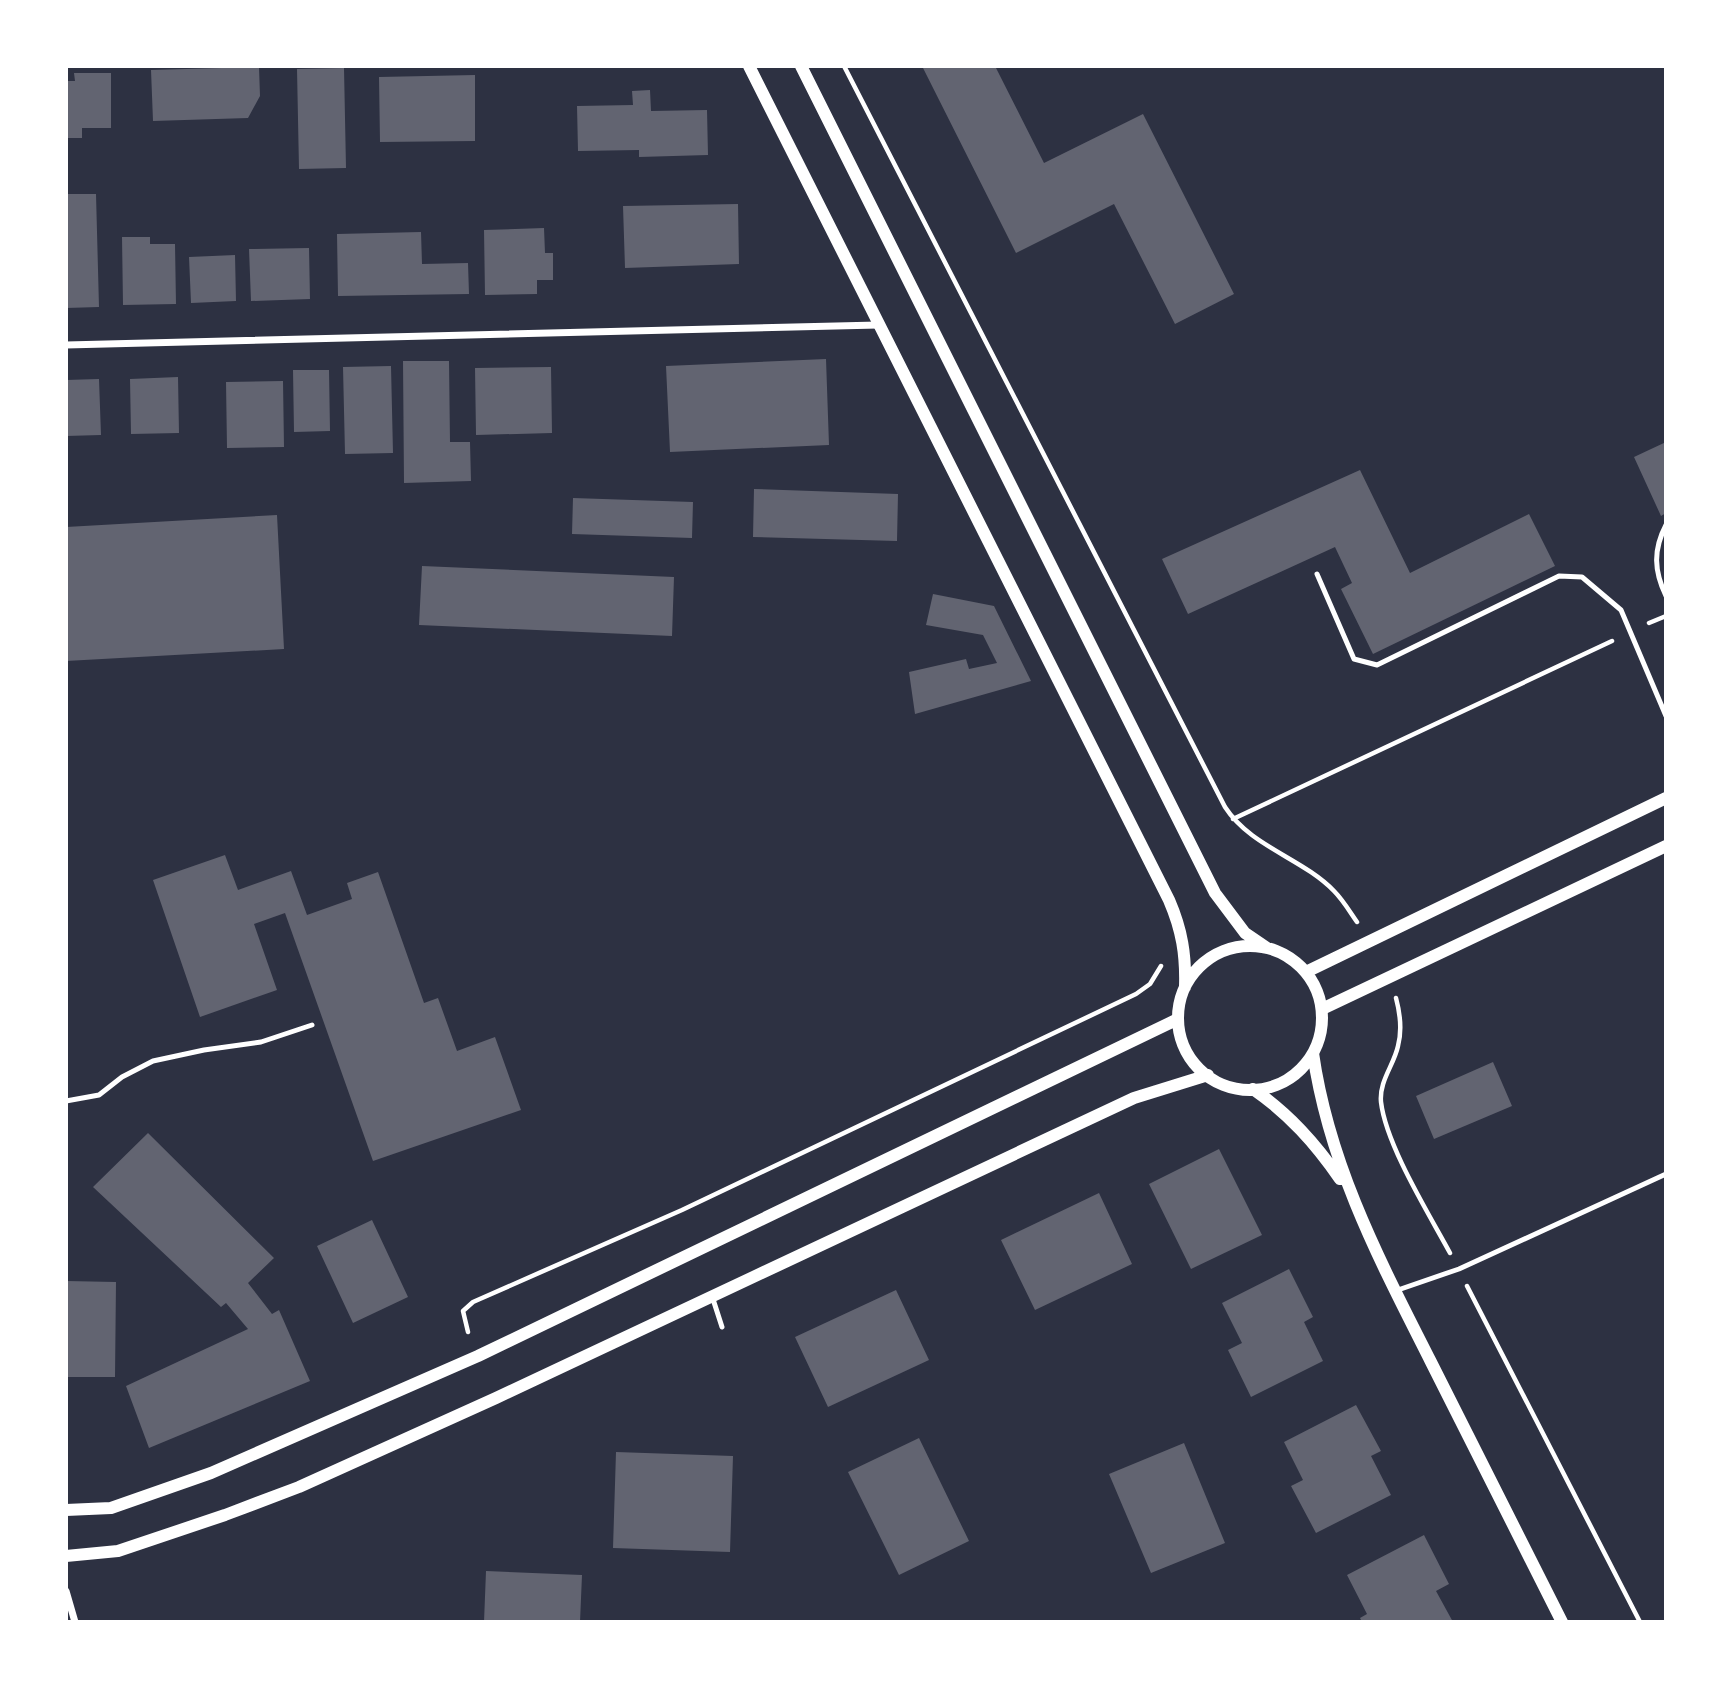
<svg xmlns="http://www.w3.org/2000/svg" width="1732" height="1688" font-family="'Work Sans',sans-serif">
<rect width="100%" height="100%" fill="#2d3142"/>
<path fill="#626471" d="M922,66h73l49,97 99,-49 91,180 -59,30 -61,-120 -98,49z
M259,67l1,29 -12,22 -95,3 -2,-51z
M344,68l2,100 -47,1 -2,-100z
M74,73h37v55h-29v10h-16v-57h9z
M475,75v66l-95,1 -1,-65z
M650,90l1,21 56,-1 1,45 -69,2v-7l-61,1 -1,-45 56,-1 -1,-14z
M66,194h30l3,113 -33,1z
M738,204l1,60 -114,4 -2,-62z
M544,228l1,25h8v27h-16v14l-52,1 -1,-65z
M421,232l1,32 46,-1 1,31 -131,2 -1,-62z
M122,237h28v7h25l1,60 -53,1z
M309,248l1,51 -59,2 -2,-52z
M235,255l1,46 -45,2 -2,-46z
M826,359l3,86 -159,7 -4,-86z
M403,361h46l1,81h20l1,39 -67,2z
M391,366l2,87 -48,1 -2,-87z
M551,367l1,66 -76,2 -1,-67z
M293,370h36l1,61 -36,1z
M178,377l1,56 -48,1 -1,-55z
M99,379l2,56 -35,1v-56z
M283,381l1,66 -57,1 -1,-66z
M1666,442v71l-5,3 -27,-59z
M1360,470l50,103 119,-59 26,52 -182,88 -32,-65 11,-6 -17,-36 -147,67 -26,-55z
M754,489l144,5 -1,47 -144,-4z
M573,498l120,4 -1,36 -120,-4z
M277,515l7,134 -218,12v-134z
M422,566l252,11 -2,59 -253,-11z
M933,594l61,12 37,75 -116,33 -6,-42 57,-13 3,10 28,-6 -14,-28 -57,-10z
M225,855l13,35 53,-19 16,44 45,-16 -5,-16 31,-11 46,131 14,-5 19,53 38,-14 26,73 -148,51 -88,-248 -31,11 23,66 -77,27 -47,-137z
M1493,1062l19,44 -78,33 -18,-43z
M148,1133l126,125 -26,25 24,31 7,-4 31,71 -161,67 -23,-62 122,-57 -22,-26 -5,4 -128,-120z
M1219,1149l43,86 -71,34 -42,-85z
M1099,1193l33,71 -97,46 -34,-70z
M372,1220l36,77 -55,26 -36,-77z
M1289,1269l24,48 -9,5 19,39 -72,36 -23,-47 14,-7 -20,-40z
M66,1281l50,1 -1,95h-49z
M896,1290l33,70 -101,47 -33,-70z
M1356,1405l25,46 -10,5 20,39 -75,38 -25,-47 12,-6 -19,-38z
M919,1438l50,103 -70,34 -51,-103z
M1184,1443l41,100 -74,30 -42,-99z
M616,1452l117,4 -3,96 -117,-4z
M1424,1535l25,49 -13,7 17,31h-91l-2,-4 7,-4 -20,-39z
M486,1571l96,4 -2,47h-96z"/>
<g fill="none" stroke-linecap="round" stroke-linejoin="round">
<path stroke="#fff" stroke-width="4.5" d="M844,66l381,741c26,40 77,51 109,84 9,9 16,21 23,31
M1649,623l17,-7
M1233,819l379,-178
M1396,998c4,15 6,33 2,48 -4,19 -19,35 -17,56 5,43 48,112 69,151
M1467,1286l173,336
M468,1332l-5,-21 10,-9 209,-92 454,-216 14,-10 11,-18"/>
<path stroke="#fff" stroke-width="5" d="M1666,525c-13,25 -12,46 0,71
M1317,574l37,85 23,6 182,-89 23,1 39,33 45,106
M66,1101l33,-6 23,-18 31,-16 51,-11 57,-8 51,-17
M1395,1291l64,-22 207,-95
M712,1296l10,31"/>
<path stroke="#fff" stroke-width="7" d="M66,345l812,-20
M66,1591l9,31"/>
<path stroke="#fff" stroke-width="12" d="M749,66l420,834c13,30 17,55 16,87
M801,66l414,827 30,40 22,15
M1178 1018a72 72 0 1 1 144 0a72 72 0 1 1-144 0Z
M1306,972l360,-174
M1322,1009l344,-163
M1313,1053c16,112 67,208 117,307 44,87 88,174 132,262
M1253,1089c36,25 62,54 87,90
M66,1510l45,-2 100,-35 267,-117 700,-337
M66,1556l52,-5 107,-36 74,-28 197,-89 638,-300 74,-23"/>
</g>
<rect width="1732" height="1688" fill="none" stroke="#ffffff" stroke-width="136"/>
</svg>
